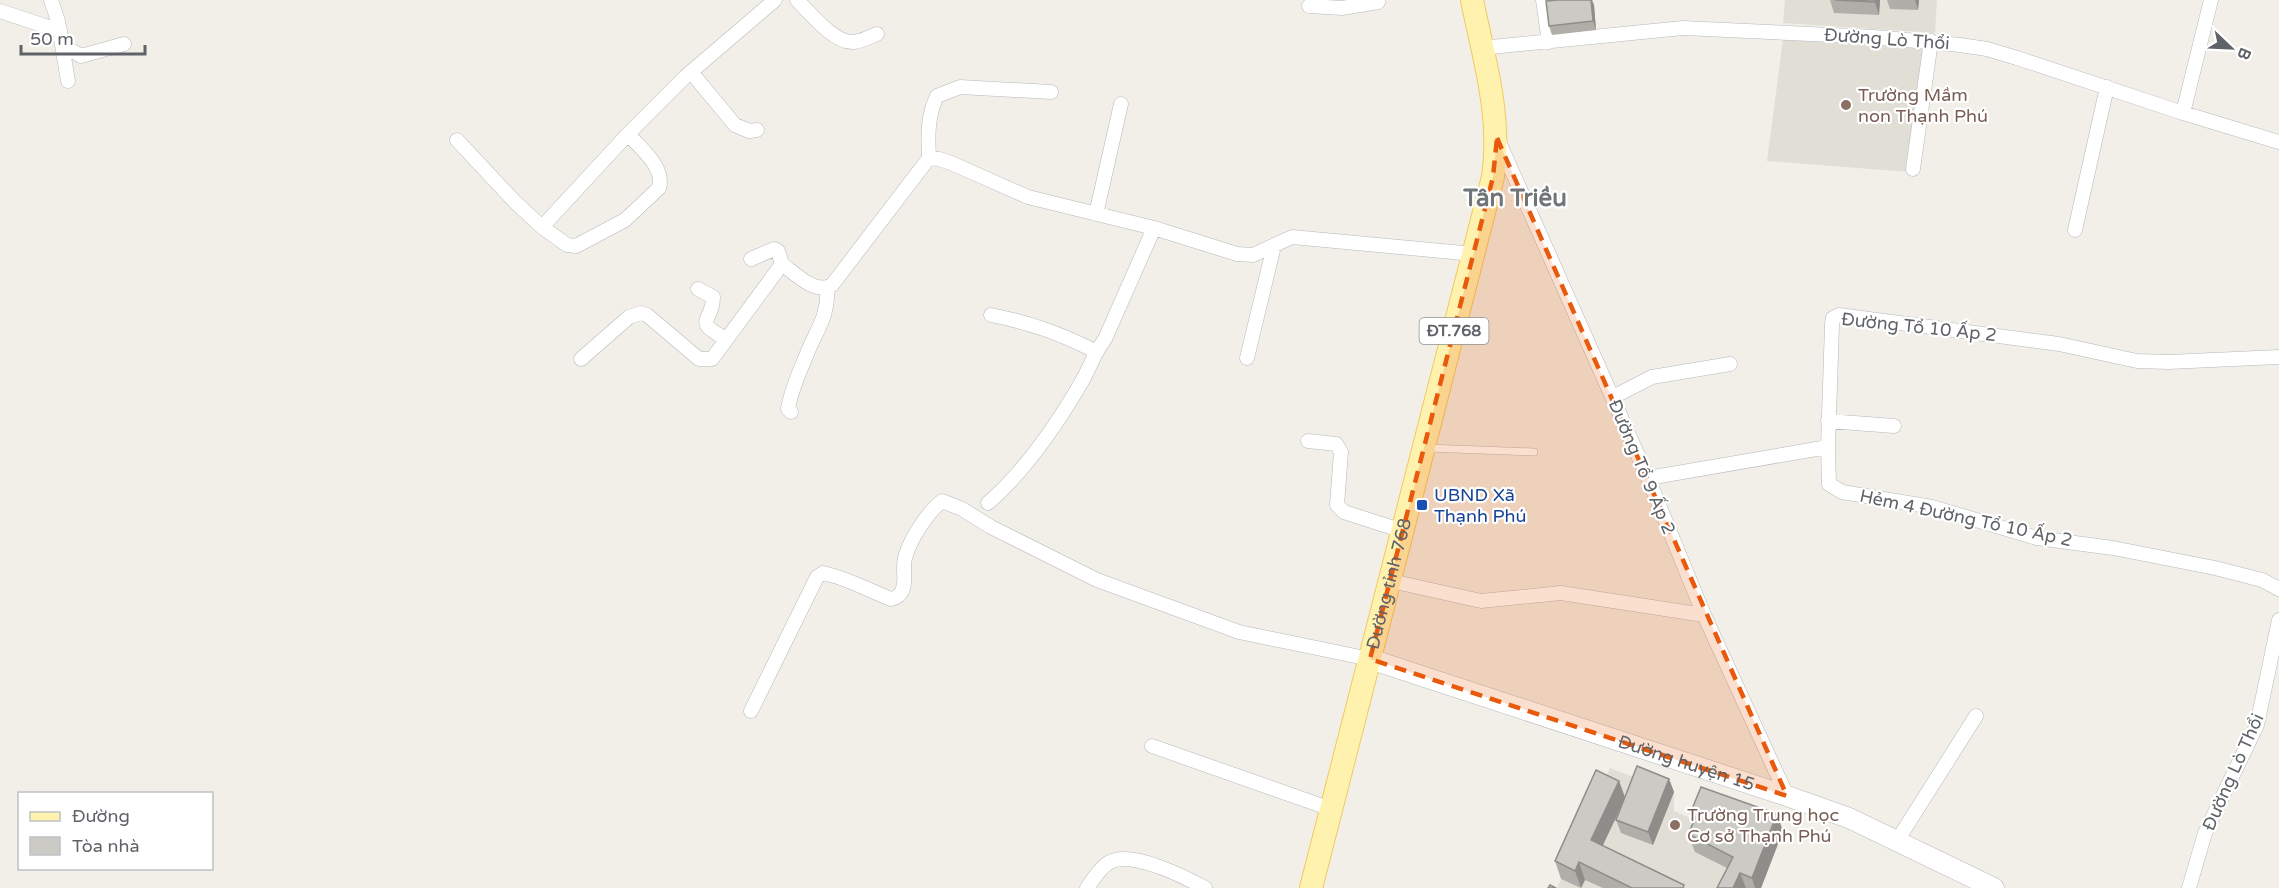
<svg xmlns="http://www.w3.org/2000/svg" width="2279" height="888" font-family="'Varela Round',sans-serif">
<rect width="100%" height="100%" fill="#f1efe8"/>
<path fill="#e1ded6" d="M1785,0h152l-2,33 -152,-10z
M1783,39l142,10 -16,123 -142,-11z
M1610,768l64,24v19l16,7 18,-14 53,84h-204z"/>
<g fill="none" stroke-linecap="round" stroke-linejoin="round">
<g stroke="#b5b8bc" stroke-width="8">
<path id="lane" d="M1427,448l107,4"/>
</g>
<g stroke="#b5b8bc" stroke-width="15">
<path id="street" d="M51,0l7,21 10,60
M797,0c13,13 38,44 57,42 8,-1 16,-5 23,-8
M1543,0l6,42
M1309,6l33,2 36,-6
M0,11l60,20
M62,45l19,11 43,-12
M1481,48l202,-20 191,9 86,8 27,4 30,9 166,55 96,29
M691,72l44,53 14,6 8,-1
M2183,113l28,-113
M628,134c13,15 37,33 31,54l-34,32 -49,26 -9,-1 -25,-18 86,-93 57,-57 90,-77
M457,140l58,62 27,25
M1499,142l149,336 56,137 83,181
M929,158c-1,-22 -2,-41 8,-62l23,-9 91,5
M1913,169l18,-128
M1096,214l25,-110
M2075,230l32,-143
M751,259l23,-10 4,2 4,13
M698,289l15,8c0,26 -22,23 13,42
M991,315c40,8 68,18 104,36
M1247,358l27,-112
M581,359l48,-42 12,-4 6,2 52,44h13l70,-95c14,10 33,31 50,21l97,-127 10,1 12,4 77,34 126,31
M1613,397l39,-20 78,-13
M791,412l-3,-3c3,-20 13,-40 20,-58 10,-23 21,-37 19,-63
M1828,421l66,5
M1308,441l28,3 5,8 -4,53 7,7 59,19
M1828,447l1,37 13,8 90,15 105,31 76,10 102,20 47,12 17,9
M1648,478l180,-31 4,-123 1,-6 6,-3 220,29 78,17 31,1 111,-5
M988,503c38,-33 68,-77 93,-120 9,-15 13,-30 24,-44l49,-111 83,26 16,1 39,-18 182,17
M1391,581l90,20 80,-8 143,22
M751,711l66,-134 6,-4c24,5 45,17 68,26 5,-1 9,-3 11,-8 5,-10 0,-23 3,-33 5,-19 22,-45 37,-57l20,8 29,18 106,53 142,52 131,27
M1152,746l179,63
M1897,841l79,-125
M1087,888c6,-9 15,-23 25,-27 23,-9 73,16 93,27
M2189,888l16,-55 52,-108 22,-105"/>
</g>
<g stroke="#b6babf" stroke-width="21">
<g id="secondary">
<path id="s1" d="M1370,659l417,137 62,22 145,70"/>
</g>
</g>
<g stroke="#f2c960" stroke-width="24">
<g id="primary">
<path id="s2" d="M1311,888l182,-711c9,-60 -9,-118 -21,-177"/>
</g>
</g>
<use href="#lane" stroke="#fff" stroke-width="7"/>
<use href="#street" stroke="#fff" stroke-width="14"/>
<use href="#secondary" stroke="#fff" stroke-width="20"/>
<use href="#primary" stroke="#fff2af" stroke-width="22"/>
</g>
<path fill="#afaea9" d="M1558,0h34l2,5 2,25 -44,5 -3,-9z
M1830,0h50l-1,15 -45,-2z
M1887,0h32l-1,10 -28,-1z
M1669,779l5,13 -21,53 -32,-12 -5,-13 6,-14 -20,40 83,42h-82l-18,-8 -4,8 -20,-9 -6,-18 64,-80 6,16z
M1690,814l93,17 -22,57h-44l10,-20 -32,-16 -7,-18 5,-11z"/>
<path fill="#8f8d8a" d="M1591,0h1l2,5 2,25 -3,-9z
M1875,0h5l-1,15 -4,-13z
M1915,0h4l-1,10z
M1669,779l5,13 -21,53 -5,-13z
M1619,781l6,17 -28,60 -6,-18z
M1777,814l6,17 -22,57h-6l-3,-10z
M1579,862l6,18 -4,8 -6,-17z
M1740,873l6,15h-13z"/>
<path fill="#cccac5" stroke="#8f8d8a" stroke-width="1.5" d="M1558,0h33l2,21 -44,5 -3,-25z
M1835,0h40v2z
M1637,766l32,13 -21,53 -32,-12z
M1596,770l23,11 -28,59 93,45 -1,3h-51l-53,-26 -4,9 -20,-10z
M1701,787l76,27 -25,64 -12,-5 -7,15h-16l16,-31 -45,-23 8,-17 -6,-3z
M1550,885l6,3h-8z"/>
<path fill="#e8590c" fill-opacity="0.2" stroke="#e8590c" stroke-width="4.5" stroke-dasharray="12 8" stroke-linejoin="round" d="M1497,138l290,658 -417,-137 123,-482z"/>
<g fill="#8d6e63" stroke="#fff" stroke-width="2">
<circle cx="1846" cy="105" r="6"/>
<circle cx="1675" cy="825" r="6"/>
</g>
<rect fill="#1a4fb4" stroke="#fff" stroke-width="2" x="1416" y="499" width="12" height="12" rx="3"/>
<g text-anchor="middle" dominant-baseline="central" stroke-width="4.5" stroke-linejoin="round" paint-order="stroke">
<rect fill="#fff" stroke="#8f9295" stroke-width="1.5" x="1419.5" y="318" width="69" height="26" rx="4.5"/>
<g font-size="16" font-weight="bold" fill="#5f6368">
<text x="1454" y="331">ĐT.768</text>
</g>
<g font-size="18" fill="#5f6368" stroke="#fff">
<text transform="translate(1887 39) rotate(4)">Đường Lò Thổi</text>
<text transform="translate(1919 327) rotate(6)">Đường Tổ 10 Ấp 2</text>
<text transform="translate(1642 467) rotate(67)">Đường Tổ 9 Ấp 2</text>
<text transform="translate(1966 518) rotate(12)">Hẻm 4 Đường Tổ 10 Ấp 2</text>
<text stroke="none"><textPath href="#s2" startOffset="314">Đường tỉnh 768</textPath></text>
<text stroke="none"><textPath href="#s1" startOffset="333">Đường huyện 15</textPath></text>
<text transform="translate(2233 772) rotate(-66)">Đường Lò Thổi</text>
</g>
<g font-size="18" fill="#785e54" stroke="#fff" text-anchor="start">
<text x="1858" y="95">Trường Mầm<tspan x="1858" dy="21">non Thạnh Phú</tspan></text>
<text x="1687" y="815">Trường Trung học<tspan x="1687" dy="21">Cơ sở Thạnh Phú</tspan></text>
</g>
<g font-size="18" fill="#164399" stroke="#fff" text-anchor="start">
<text x="1434" y="495">UBND Xã<tspan x="1434" dy="21">Thạnh Phú</tspan></text>
</g>
<g font-size="24" font-weight="bold" fill="#70757a" stroke="#fff">
<text x="1515" y="198">Tân Triều</text>
</g>
</g>
<rect x="18" y="792" width="195" height="78" fill="#ffffff" stroke="#bfc1c3" stroke-width="1.5"/>
<rect x="30" y="812" width="30" height="9" fill="#fff2af" stroke="#bfc1c3" stroke-width="1.5"/>
<text x="72" y="822" font-size="18" fill="#5f6368">Đường</text>
<rect x="30" y="837" width="30" height="18" fill="#cccac5" stroke="#bfc1c3" stroke-width="1.5"/>
<text x="72" y="852" font-size="18" fill="#5f6368">Tòa nhà</text>
<g transform="translate(2231 48) rotate(113)" stroke="#ffffff" stroke-width="4.5" paint-order="stroke">
<path d="M0-4.5L10 22L0 15L-10 22Z" fill="#5f6368"/>
<text y="-9" font-size="16" font-weight="bold" text-anchor="middle" fill="#5f6368">B</text>
</g>
<path d="M21 45v9h124v-9" fill="none" stroke="#5f6368" stroke-width="3"/>
<text x="30" y="45" font-size="18" fill="#5f6368" stroke="#ffffff" stroke-width="4.5" paint-order="stroke">50 m</text>
</svg>
